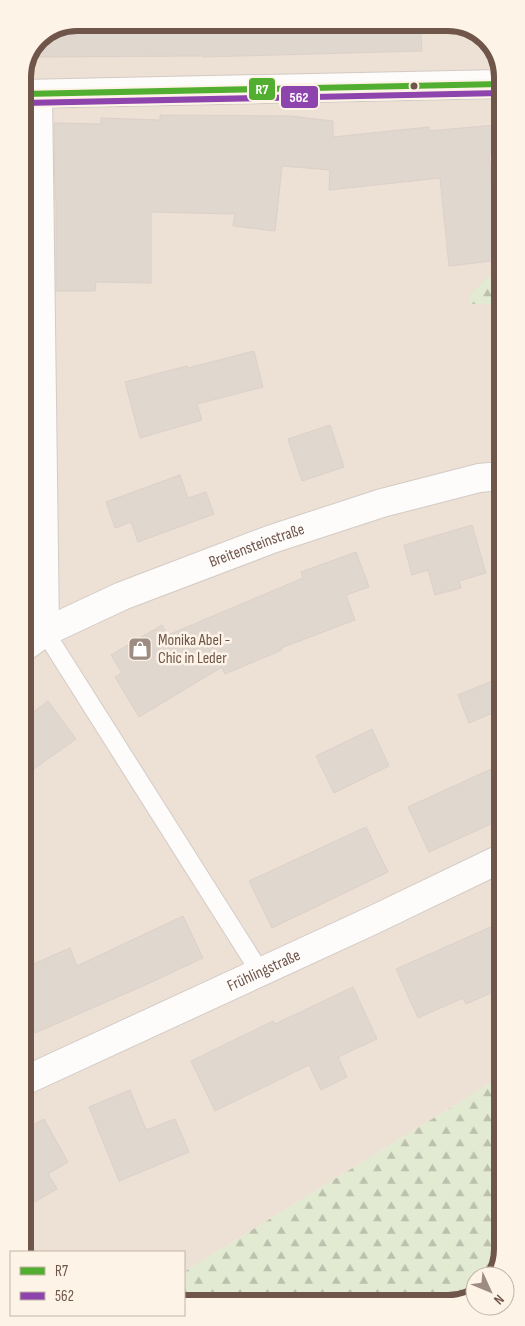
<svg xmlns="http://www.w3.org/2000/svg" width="525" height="1326" font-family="'Sofia Sans Condensed',sans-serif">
<defs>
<pattern id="forest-firs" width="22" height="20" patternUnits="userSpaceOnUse" patternTransform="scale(1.25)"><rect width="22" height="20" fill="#e2ead2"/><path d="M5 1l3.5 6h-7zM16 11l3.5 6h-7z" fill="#bcc0ac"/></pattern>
</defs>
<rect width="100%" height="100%" fill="#f4eee7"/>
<path fill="#ede0d4" d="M78,23h373l30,11 20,29v213l-15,3 -17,25h32l1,772 -318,196v-20h-160l-1,-1178 16,-36z"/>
<path fill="url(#forest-firs)" d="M501,276v28h-32l2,-11 15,-14z
M502,1076v173l-9,27h-18v17l-13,9 -278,1v-31z"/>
<path fill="#e0d7cf" stroke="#dcd1ca" d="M78,22l342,1 2,28 -219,6v-1l-173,1 9,-19z
M160,115l130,1 43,5v16l96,-10v4l66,-6 2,28 -8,1 6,68 6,-1v39l-52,6 -9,-88 -111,12 1,-20 -48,-4 -7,65 -42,-5 2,-12 -84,-2v71l-55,-1 -1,9h-39v-92h-1l-1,-76 47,1v-6l59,2z
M254,351l9,36 -66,17 5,16 -62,18 -15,-56 62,-16 1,2z
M330,425l14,42 -42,14 -14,-42z
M180,475l8,23 18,-6 8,22 -76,28 -7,-20 -16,6 -9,-26z
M472,525l14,48 -27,8 2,7 -26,7 -7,-25 -16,5 -8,-30z
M356,552l13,35 -23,8 9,25 -74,28 1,2 -57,24 -3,-7 -83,50 -24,-40 7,-4 -11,-18 51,-30 6,10 135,-57 -2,-6z
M502,677v32l-33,14 -11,-28z
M48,701l28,38 -52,37v-57z
M372,729l17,37 -55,27 -18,-37z
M502,764v55l-73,33 -21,-45z
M366,827l22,45 -116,56 -23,-47z
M183,916l20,42 -60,28 -108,47 -11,-25v-40l46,-20 7,18z
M502,922v66l-36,16 -3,-6 -45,20 -22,-49z
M353,987l24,52 -39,18 9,20 -26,13 -12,-25 -94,46 -24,-50 82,-40 2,3z
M130,1090l16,40 29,-11 14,33 -70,29 -30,-74z
M44,1119l24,43 -20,12 9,15 -33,19v-78z"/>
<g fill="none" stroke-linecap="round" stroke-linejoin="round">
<g stroke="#d3cbc6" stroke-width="20">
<path id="lane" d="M45,632l215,340"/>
</g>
<g stroke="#d3cbc6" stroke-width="30">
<g id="street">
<path d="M38,94l7,538"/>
<path id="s1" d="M23,648l22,-16 77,-36 150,-57 110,-36 97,-25 22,-2"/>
<path id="s2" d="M24,1081l347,-160 131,-63"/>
</g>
</g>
<g stroke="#d3cac4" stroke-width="30">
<path id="secondary" d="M23,94l478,-10"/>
</g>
<use href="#lane" stroke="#fdfcfb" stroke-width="18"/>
<use href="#street" stroke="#fdfcfb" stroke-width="28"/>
<use href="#secondary" stroke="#fdfcfb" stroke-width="28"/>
<g stroke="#fef3e7" stroke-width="10">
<path id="bus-1" d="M23,94l478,-10"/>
</g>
<g stroke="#fef3e7" stroke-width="10">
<path id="bus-2" d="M23,103l478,-10"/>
</g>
<use href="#bus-1" stroke="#51ae31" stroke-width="6"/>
<use href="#bus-2" stroke="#8e44ad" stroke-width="6"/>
</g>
<defs>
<g id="shop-square" transform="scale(1.25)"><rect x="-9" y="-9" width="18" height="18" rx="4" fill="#9e8b81" stroke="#fef3e7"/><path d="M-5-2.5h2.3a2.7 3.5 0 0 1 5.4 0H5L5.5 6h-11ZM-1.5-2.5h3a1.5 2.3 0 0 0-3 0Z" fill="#fff"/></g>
</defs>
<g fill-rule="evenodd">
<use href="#shop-square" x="140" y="649"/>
</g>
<circle fill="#70554a" stroke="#fef3e7" stroke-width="2" cx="414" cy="86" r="4.5"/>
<g text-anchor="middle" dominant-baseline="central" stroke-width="5" stroke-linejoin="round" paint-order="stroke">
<g font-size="16" fill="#70554a" stroke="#fef3e7">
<text stroke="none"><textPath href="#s1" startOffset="256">Breitensteinstraße</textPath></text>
<text stroke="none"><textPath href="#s2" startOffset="264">Frühlingstraße</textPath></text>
</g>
<g font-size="16" fill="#70554a" stroke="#fef3e7" text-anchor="start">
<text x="158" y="640">Monika Abel -<tspan x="158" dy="18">Chic in Leder</tspan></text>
</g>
</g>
<path d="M0 0H525V1326H0ZM77 31H448A46 46 0 0 1 494 77V1249A46 46 0 0 1 448 1295H77A46 46 0 0 1 31 1249V77A46 46 0 0 1 77 31Z" fill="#fef3e7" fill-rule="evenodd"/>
<path fill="none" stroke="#70554a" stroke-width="6" d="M77 31H448A46 46 0 0 1 494 77V1249A46 46 0 0 1 448 1295H77A46 46 0 0 1 31 1249V77A46 46 0 0 1 77 31Z"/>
<g stroke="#fef3e7" stroke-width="2">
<rect x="248" y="77" width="28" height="24" rx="5" fill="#51ae31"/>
<rect x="280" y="85" width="39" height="24" rx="5" fill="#8e44ad"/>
</g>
<g font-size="14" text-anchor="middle" font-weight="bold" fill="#fff">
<text x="262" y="94">R7</text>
<text x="299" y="102">562</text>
</g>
<rect x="10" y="1251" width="175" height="65" fill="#fef3e7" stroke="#c5b4a8"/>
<rect x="20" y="1267" width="25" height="8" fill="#51ae31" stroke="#c5b4a8"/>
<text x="55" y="1276" font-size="15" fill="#70554a">R7</text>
<rect x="20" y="1292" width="25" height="8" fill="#8e44ad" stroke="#c5b4a8"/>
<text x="55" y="1301" font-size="15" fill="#70554a">562</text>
<g transform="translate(490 1291) rotate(134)"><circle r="24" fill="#fef3e7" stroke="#c5b4a8"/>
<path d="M0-4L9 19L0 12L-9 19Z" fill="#9e8b81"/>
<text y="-8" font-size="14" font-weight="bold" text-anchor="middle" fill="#70554a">N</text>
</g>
</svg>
